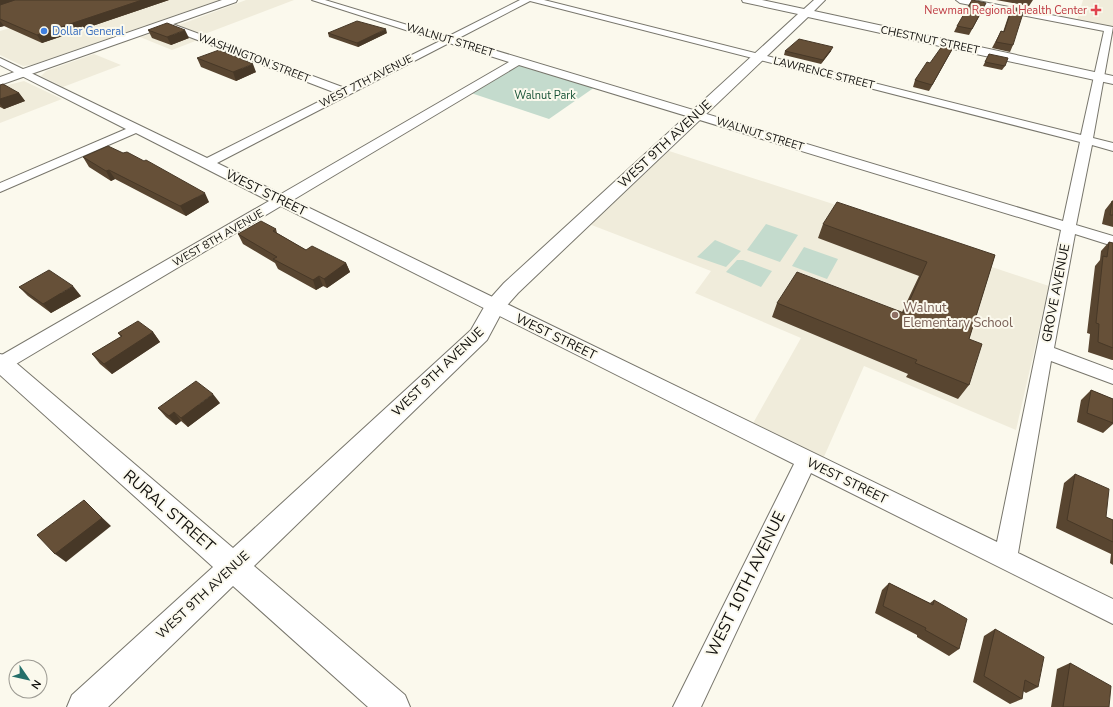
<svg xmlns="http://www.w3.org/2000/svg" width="1113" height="707" font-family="'Nunito Sans',sans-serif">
<rect width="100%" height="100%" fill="#fbf9ed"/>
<path fill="#f0ecdb" d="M103,0h116l-187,65 -9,1 -23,-11v-24z
M246,0h48l-92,35 -23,-10z
M1083,0h30v31l-7,-5 -29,-6z
M161,30h6l31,10 -26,10 -32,-13z
M94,54l27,11 -58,22 -22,-11 5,-5z
M24,81l38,18 -62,24v-36z
M666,150l201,65 -4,9 186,62 -33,144 -152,-64 -41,93 -71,-34 49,-87 -106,-45 16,-22 -122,-47z"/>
<path fill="#c4dbcd" d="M519,65l4,1 72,21 -46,32 -78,-26z
M766,224l32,11 -18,27 -33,-12z
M715,240l26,11 -15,16 -29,-10z
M804,247l34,12 -11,20 -35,-13z
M737,260h6l29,11 -11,16 -35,-15z"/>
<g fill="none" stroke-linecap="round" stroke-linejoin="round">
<g stroke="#78766c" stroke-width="2">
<path id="street" d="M312,0h13l122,37 73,-37h24l537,135 23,-104 -144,-28 -4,-3h17l140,27 -20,111 20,5v8l-21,-6 -16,80 37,11v10l-38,-12 -21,114 59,22v14l-62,-23 -33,192 95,46v25l-302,-151 -110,234h-28l121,-243 -513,-258 -275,164 -6,2v-16l269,-155 -133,-68 -136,59v-9l126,-54 -126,-64v-7l207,100 129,-65 -175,-67v-4h6l178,66 95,-47zM530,1l550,141 -17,79 -606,-182zM449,43l60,19 -228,132 -64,-31zM519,65l542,165 -64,312 -704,-342z"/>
</g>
<g stroke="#78766c" stroke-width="2">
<path id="secondary" d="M742,0h20l42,9 10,-9h11l-11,11 299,65v8l-305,-67 -290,276 -15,17 -16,30 -233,226 151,129 5,12h-42l-135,-121 -125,121h-41l5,-12 141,-128 -213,-192v-21l8,2 225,192 238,-218 16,-28 17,-19 294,-269 -55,-12z"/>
</g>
<g stroke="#78766c" stroke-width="2">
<path id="primary" d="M222,0h15l-1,2 -236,83v-8z"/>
</g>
<use href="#street" fill="#fff" fill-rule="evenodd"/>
<use href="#secondary" fill="#fff" fill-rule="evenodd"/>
<use href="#primary" fill="#fff" fill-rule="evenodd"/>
</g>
<path fill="#584530" d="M0,0h169l-127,43 -38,-17 -4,1z
M996,0h37l-4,6z
M1012,8l1,37 -3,7 -18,-4 9,-17 2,1 6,-18z
M983,9l-14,26 -15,-3 3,-6z
M148,30l41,8 -18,7 -19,-7z
M328,33h59l-29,14 -29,-10z
M955,44l-26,47 -16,-4 2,-7 15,-17z
M785,51h46l-10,13 -37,-9z
M989,54l16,12 -3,4 -19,-4z
M197,58l59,14 -20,9 -35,-14z
M0,85l19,8 6,8 -21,8 -4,-2z
M83,157l126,45 -23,14 -71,-37 -4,2 -22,-14z
M1112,201h1v26l-11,-3 3,-14z
M823,224l172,31 -26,84v46l-11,14 -52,-22 2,-3 -136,-57 5,-14 125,9 17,-36 -101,-38z
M276,229l1,4 29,17 40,13 4,9 -23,16 -4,-2 -7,4 -38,-21 -3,-6 -32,-19 -5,-10z
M1109,242l4,1v117h-1l-24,-8 2,-18 -3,-1 8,-67 5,-6 1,-9z
M19,287l62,9 -30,17 -23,-17z
M153,332l7,10 -48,32 -12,-10 -8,-10 29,-17 -3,-4z
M1091,390l22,9v25l-10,9 -26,-11 4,-22z
M220,403l-32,24 -7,-6 -5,4 -10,-8 -8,-9z
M1075,474l31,43 7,3v45l-3,-2 1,-9 -55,-26 8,-45z
M889,583l41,20 4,-3 25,49 -10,7 -32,-19v-2l-42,-22 7,-23z
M995,629l43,58 -12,6 -3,-2 -1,8 -12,5 -37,-22 11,-46z
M1070,663l39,44h-58l6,-38z"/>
<path fill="#473827" d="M0,0h23l-23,6z
M142,0h27l-127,43 -5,-8z
M0,21l4,5 -4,1z
M386,29l1,4 -29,14 -1,-4z
M185,30l4,8 -18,7 -4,-8z
M955,44l-3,6 -23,41 3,-6z
M833,47l-2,4 -10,13 2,-4z
M253,64l3,8 -20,9 -3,-9z
M19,93l6,8 -21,8 -4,-5v-5z
M109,170l6,9 -4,2 -5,-10z
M205,193l4,9 -23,14 -6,-10z
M346,263l4,9 -23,16 -3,-9z
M319,276l4,10 -7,4 -3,-10z
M73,286l8,10 -30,17 -8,-9z
M153,332l7,10 -48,32 -8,-10z
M213,394l7,9 -32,24 -7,-9z
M174,412l7,9 -5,4 -7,-9z
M84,500l9,9 18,17 -45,36 -11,-8z"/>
<path fill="#665038" stroke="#473827" d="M15,0h127l-105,35 -37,-16v-14z
M972,0l14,3 -14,26 -15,-3z
M1012,8l12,2 -11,35 -17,-3 5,-11 3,1z
M357,21l29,8 -29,14 -29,-10z
M167,23l18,7 -18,7 -19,-7z
M799,39l34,8 -10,13 -38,-9z
M945,42l10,2 -23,41 -17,-5 12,-18 3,1z
M219,50l34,14 -20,8 -36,-14z
M989,54l19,4 -3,8 -20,-4z
M3,84l16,9 -19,6v-14z
M108,146l15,7 4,-1 17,9 2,-1 59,33 -25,13 -71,-36 -3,1 -23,-14z
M1112,201h1v14h-3z
M837,202l158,53 -26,84 13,5 -13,41 -54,-22 2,-3 -140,-57 20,-31 107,41 23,-51 -104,-38z
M261,221l15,8 -3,2 33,19 6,-4 34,17 -22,16 -5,-3 -6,4 -40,-21 4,-2 -39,-23z
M1109,242l4,1v105l-15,-6 1,-18 -3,-1 7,-67 4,1z
M49,270l24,16 -30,18 -24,-17z
M138,321l15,11 -49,32 -12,-10 30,-18 -4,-3z
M196,381l17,13 -32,24 -7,-6 -5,4 -11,-8z
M1091,390l22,9v24l-26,-10z
M1075,474l34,15 -3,28 7,3v22l-46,-22z
M84,500l18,18 -47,36 -18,-19z
M889,583l44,22 1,-5 33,19 -8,30 -34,-19 1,-2 -43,-22z
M995,629l49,28 -6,30 -13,-7 -3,19 -38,-23z
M1070,663l41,23 -2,21h-46z"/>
<path fill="#e0444e" stroke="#fbf9ed" stroke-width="1.5" d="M1094 4h4v4h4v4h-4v4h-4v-4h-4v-4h4z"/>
<circle fill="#3f7fe0" stroke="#fbf9ed" stroke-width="1.5" cx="44" cy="31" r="4"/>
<circle fill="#8d6e63" stroke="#fbf9ed" stroke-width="1.5" cx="895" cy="315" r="4"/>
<g text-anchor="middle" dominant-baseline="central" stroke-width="4" stroke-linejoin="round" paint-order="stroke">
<g font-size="11" fill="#be3a42" stroke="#fbf9ed" text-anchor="end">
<text x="1087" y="10">Newman Regional Health Center</text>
</g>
<g font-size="11" fill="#366cbe" stroke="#fbf9ed" text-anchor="start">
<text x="52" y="31">Dollar General</text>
</g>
<g font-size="11" fill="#100f0c" stroke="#fbf9ed">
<text transform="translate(450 40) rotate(17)">WALNUT STREET</text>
<text transform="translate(930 40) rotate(12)">CHESTNUT STREET</text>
<text transform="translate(254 58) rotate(21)">WASHINGTON STREET</text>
<text transform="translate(824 73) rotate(14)">LAWRENCE STREET</text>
<text transform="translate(366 81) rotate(-27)">WEST 7TH AVENUE</text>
<text transform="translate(760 134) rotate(17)">WALNUT STREET</text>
<text transform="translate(218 238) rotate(-30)">WEST 8TH AVENUE</text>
</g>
<g font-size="11" fill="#165135" stroke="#fbf9ed">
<text x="545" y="95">Walnut Park</text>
</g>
<g font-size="13" fill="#100f0c" stroke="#fbf9ed">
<text transform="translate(665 144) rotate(-43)">WEST 9TH AVENUE</text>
<text transform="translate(266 193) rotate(26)">WEST STREET</text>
<text transform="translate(1056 293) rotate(-79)">GROVE AVENUE</text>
<text transform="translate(556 337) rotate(26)">WEST STREET</text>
<text transform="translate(438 372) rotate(-44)">WEST 9TH AVENUE</text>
<text transform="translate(847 481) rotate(26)">WEST STREET</text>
<text transform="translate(203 595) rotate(-43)">WEST 9TH AVENUE</text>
</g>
<g font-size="13" fill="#785e54" stroke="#fbf9ed" text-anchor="start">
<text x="903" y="308">Walnut<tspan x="903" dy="15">Elementary School</tspan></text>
</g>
<g font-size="16" fill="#100f0c" stroke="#fbf9ed">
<text transform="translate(169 511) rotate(41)">RURAL STREET</text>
<text transform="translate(746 584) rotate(-64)">WEST 10TH AVENUE</text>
</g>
</g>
<g transform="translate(28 679) rotate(124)"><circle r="19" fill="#fbf9ed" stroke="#9d9b93"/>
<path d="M0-3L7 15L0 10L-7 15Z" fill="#256f6a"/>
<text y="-6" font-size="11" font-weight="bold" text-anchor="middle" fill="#100f0c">N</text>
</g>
</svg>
